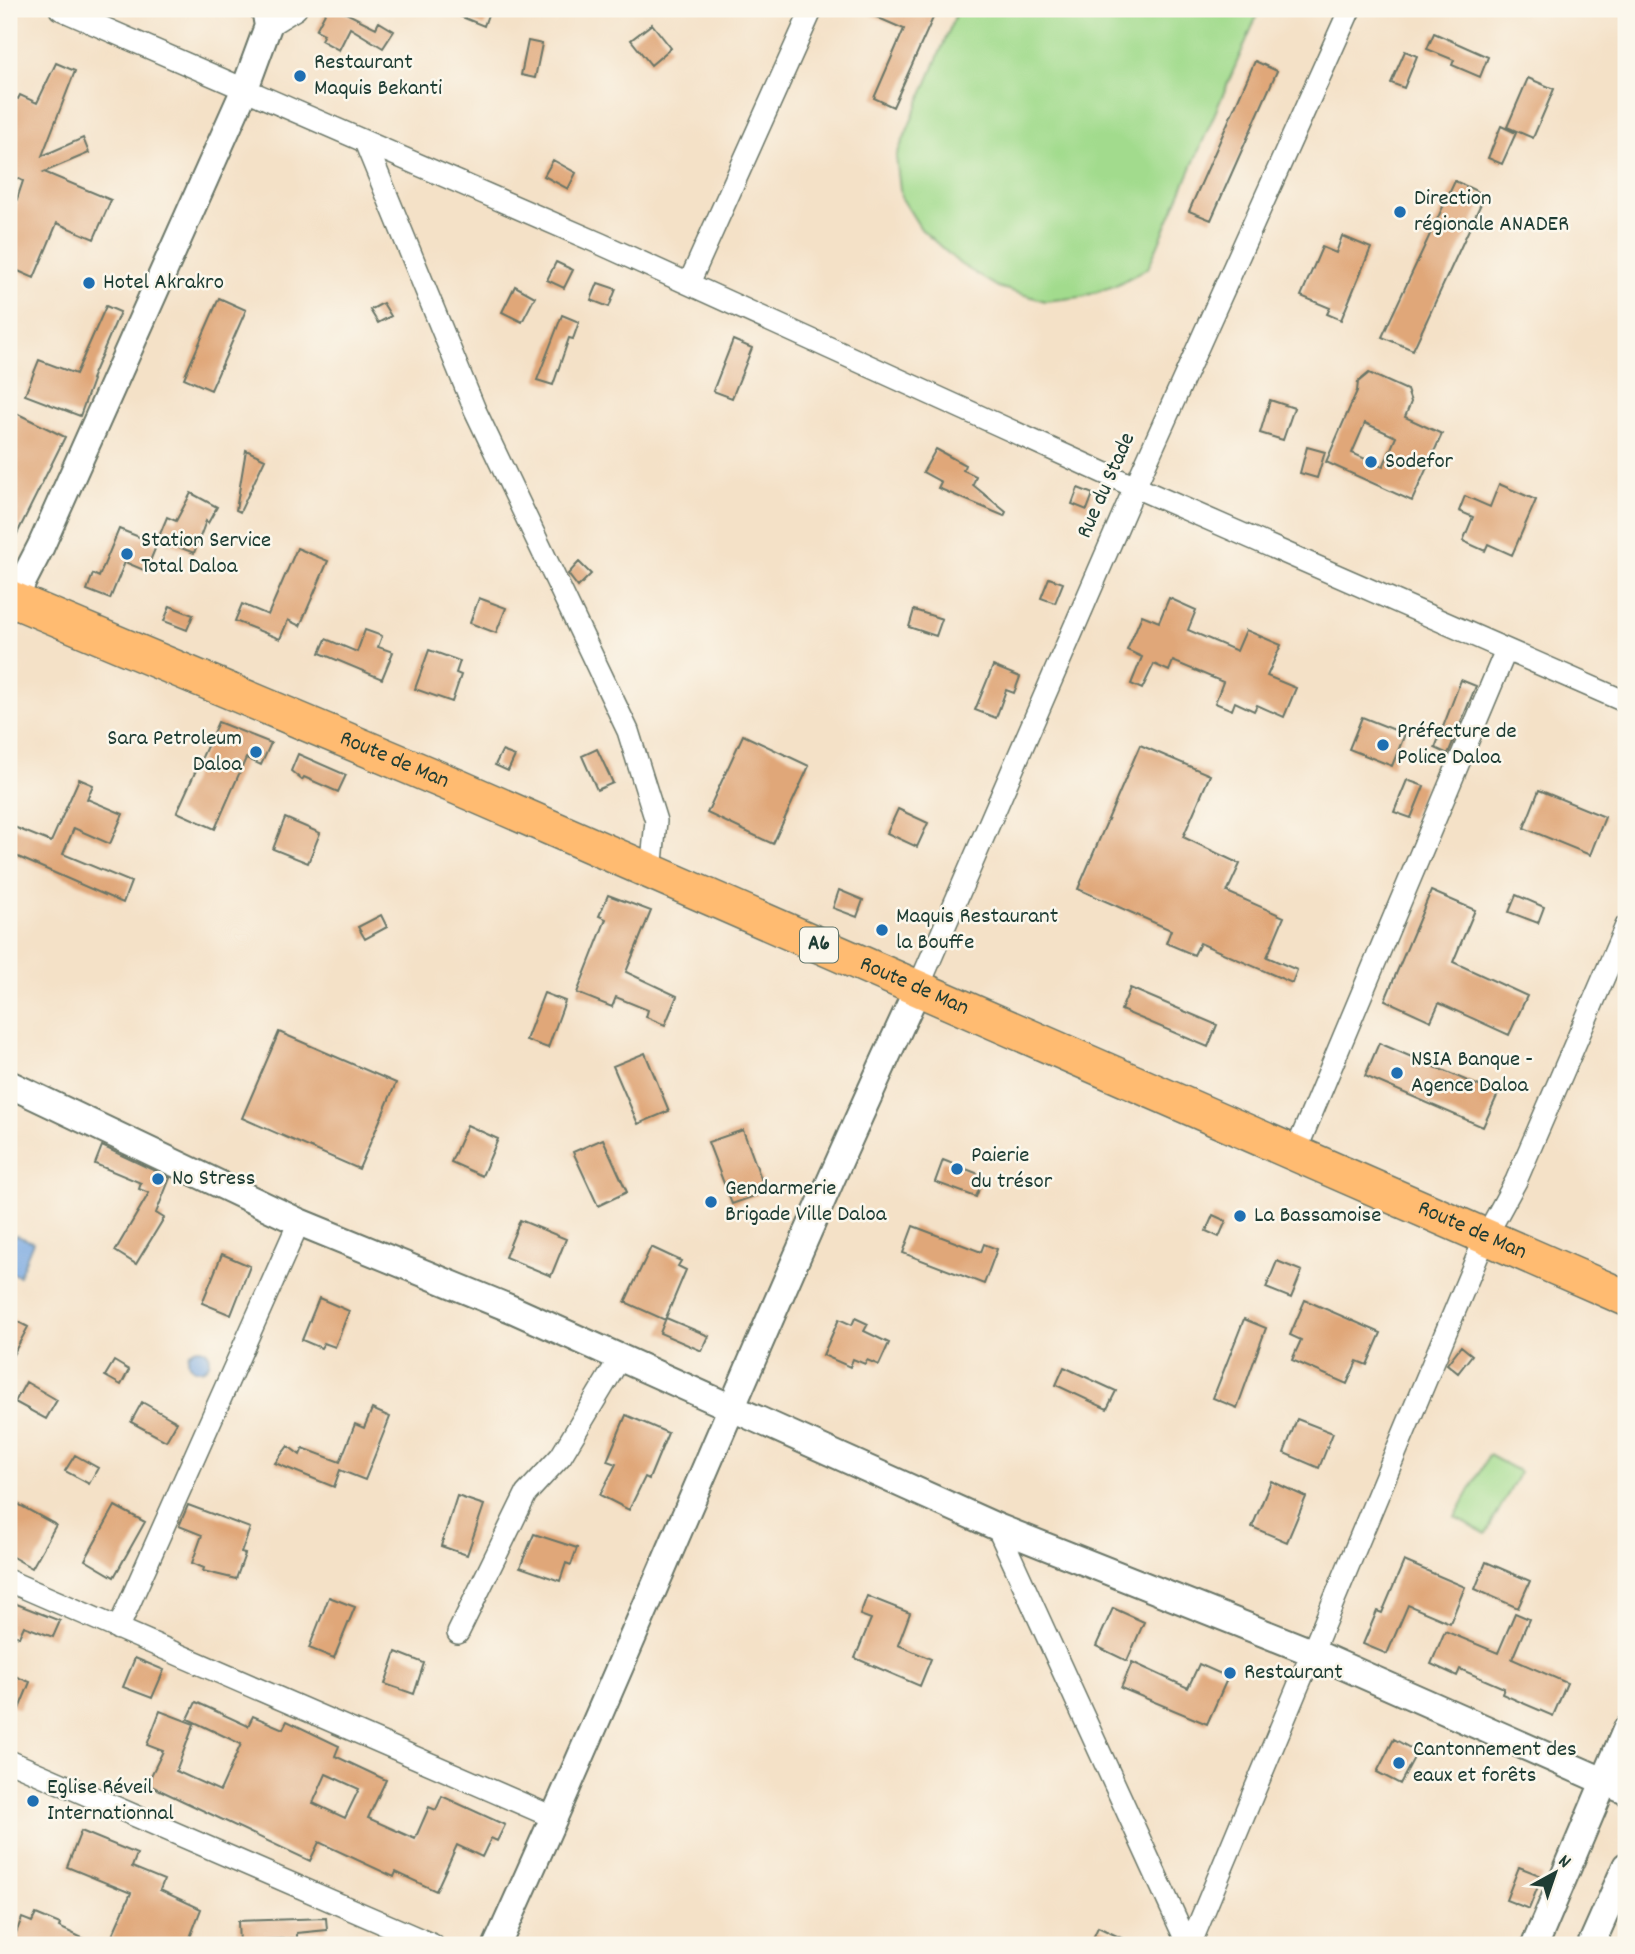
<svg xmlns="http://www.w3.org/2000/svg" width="1635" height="1954" font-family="Dekko,sans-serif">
<rect width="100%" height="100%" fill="#fbf7ec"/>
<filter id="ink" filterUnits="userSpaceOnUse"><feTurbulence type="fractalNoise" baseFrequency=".0143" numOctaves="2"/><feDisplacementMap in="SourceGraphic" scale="14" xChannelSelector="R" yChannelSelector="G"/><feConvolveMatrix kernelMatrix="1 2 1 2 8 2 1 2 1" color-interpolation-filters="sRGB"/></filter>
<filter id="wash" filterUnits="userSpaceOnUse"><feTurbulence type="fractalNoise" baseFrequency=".00686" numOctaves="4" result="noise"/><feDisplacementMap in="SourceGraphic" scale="28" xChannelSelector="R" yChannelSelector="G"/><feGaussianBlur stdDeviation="1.57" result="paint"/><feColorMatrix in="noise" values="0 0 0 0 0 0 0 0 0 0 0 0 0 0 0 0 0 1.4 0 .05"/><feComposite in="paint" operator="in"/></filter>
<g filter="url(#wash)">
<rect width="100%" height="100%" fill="#f4e1c7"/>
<path fill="#a2db8d" stroke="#608c60" stroke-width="2" d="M958,9h302l-112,259 -34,18 -32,11 -37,4 -47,-14 -38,-23 -39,-35 -20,-32 -5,-40z
M1489,1455l31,17 -34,62 -31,-17z"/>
<path fill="#76a6e0" stroke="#4a728a" stroke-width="2" d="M15,1235l18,7 -14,34 -10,-4v-21z
M188 1359a11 11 0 1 1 22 0a11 11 0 1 1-22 0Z"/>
<g id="blocks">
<path fill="#e0a779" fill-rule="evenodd" d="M327,9h11l38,19 3,-6 15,9 -11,17 -33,-20 -11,22 -18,-10 3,-6 -8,-4z
M442,9h48l-6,17z
M858,9h79l-44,98 -19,-9 30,-69z
M652,24l19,24 -20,17 -20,-25z
M1434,33l54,24 -8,20 -28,-12 2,-5 -27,-11z
M528,41l14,3 -7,34 -14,-3z
M1405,51l12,5 -13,32 -13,-5z
M1255,61l22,10 -66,149 -22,-9z
M56,63l19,8 -33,85 41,-18 6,15 -45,19 67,28 -17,39 -37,-16 -23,55 -25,-11v-44l14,-42 -14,-7v-79l9,4 2,-4 17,8z
M1528,78l26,11 -21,49 -26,-11z
M1501,126l15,7 -14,31 -14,-6z
M553,160l23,13 -8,16 -24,-13z
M1455,181l30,14 -72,155 -31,-13z
M1342,236l29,12 -30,72 -14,-6 3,-6 -29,-12 21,-49 14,6z
M556,262l17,8 -9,18 -17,-8z
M598,283l18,6 -7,18 -18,-7z
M515,286l20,11 -13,25 -20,-10z
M219,298l27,12 -35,80 -27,-12z
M383,303l8,13 -13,7 -8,-13z
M106,306l14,6 -29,67 2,1 -13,36 -55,-21 14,-35 37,14z
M562,315l17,7 -6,17 -4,-1 -16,47 -16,-5z
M733,340l19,8 -20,50 -19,-7z
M1369,373l38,17 4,12 -6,15 37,17 -30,67 -86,-39 31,-71 1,-9zM1365,423l31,14 -13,30 -31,-14z
M1270,400l24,8 -11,32 -23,-7z
M14,412l51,25 -56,113v-128z
M1307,447l18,5 -8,26 -17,-5z
M936,449l29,16 -2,5 13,6 -3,9 33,27 -2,4 -66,-28 3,-6 -18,-10z
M246,450l19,9 -25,53 -4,-2z
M1499,484l37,16 -24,55 -24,-11 -3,7 -22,-10 10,-24 -14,-6 6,-15 25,11z
M1078,488l15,6 -6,16 -15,-6z
M191,493l26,14 -9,16 -2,-2 -12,32 -36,-14 9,-22 9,4z
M119,529l38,15 -11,27 -21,-9 -15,37 -23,-9 6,-16 6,3z
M297,548l31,13 -28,65 -12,-6 -8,19 -45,-18 7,-17 26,11z
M579,562l12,12 -13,13 -10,-13z
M1049,578l14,5 -8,20 -14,-5z
M479,598l27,10 -10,25 -26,-10z
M1169,598l27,12 -8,20 49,21 9,-21 35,15 -14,31 29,12 -12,29 -27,-12 -3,6 -19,-9 -3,8 -17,-7 8,-21 -50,-21 -4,10 -15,-7 -12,25 -11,-5 11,-27 -15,-7 15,-35 17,7z
M170,606l23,9 -6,15 -23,-9z
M914,610l28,9 -6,17 -27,-9z
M365,630l17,6 -4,11 15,5 -11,27 -62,-26 6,-14 31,13z
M429,650l31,11 -4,12 5,2 -9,27 -37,-13z
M993,666l27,11 -6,16 -8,-3 -10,28 -21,-8z
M1461,680l15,6 -28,68 -13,-6z
M1362,717l43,17 -13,32 -43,-17z
M218,722l53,21 -10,22 -15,-7 -31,71 -38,-17z
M743,735l66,31 -36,78 -66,-31z
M1140,745l70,30 -27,62 57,27 -13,28 57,25 -17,40 30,13 -5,13 -92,-40 -6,12 -28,-12 5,-13 -93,-41z
M597,749l16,34 -16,7 -15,-34z
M502,751l13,5 -7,15 -13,-6z
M298,754l48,21 -8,17 -34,-15 -2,3 -11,-9z
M79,779l14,6 -6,14 36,15 -13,30 -36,-16 -11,26 68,28 -8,21 -114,-50v-28l42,17z
M1407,780l17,6 -13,32 -17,-6z
M1539,790l66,27 -15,38 -66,-27z
M898,809l30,14 -11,24 -30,-14z
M285,818l35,15 -12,30 -35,-14z
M839,890l24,10 -6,17 -24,-9z
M1431,891l44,19 -22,52 74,34 -18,39 -70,-32 -8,18 -46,-21z
M608,895l43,16 -25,61 51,24 -12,29 -19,-8 2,-7 -32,-13 -4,10 -35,-14 29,-74 -7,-3z
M1516,895l28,12 -6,16 -29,-11z
M381,915l6,12 -22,12 -7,-12z
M1130,988l87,37 -9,22 -87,-37z
M544,993l21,8 -17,47 -22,-8z
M279,1032l117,51 -37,86 -117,-51z
M1379,1043l119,51 -15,33 -118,-51z
M645,1053l24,58 -31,13 -25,-58z
M467,1125l31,14 -16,37 -31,-14z
M743,1130l23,62 -34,12 -24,-62z
M603,1139l24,53 -29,14 -25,-54z
M102,1146l68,32 -14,35 8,5 -28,46 -21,-13 34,-58 -10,-4 2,-6 -46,-19z
M943,1160l41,16 -8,21 -41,-15z
M1213,1215l13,6 -7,16 -13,-6z
M520,1220l46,19 -15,37 -46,-19z
M913,1226l68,26 3,-8 13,5 -13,35 -81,-31z
M651,1247l30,14 -3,5 8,4 -21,50 -40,-18z
M222,1254l28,12 -19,49 -29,-12z
M1277,1261l25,10 -11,27 -25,-10z
M319,1298l30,13 -14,36 -11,-4 -3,5 -19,-8z
M1305,1300l76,33 -14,32 -10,-4 -10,23 -55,-24 9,-20 -11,-5z
M9,1317l19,10 -19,35z
M666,1318l43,18 -7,15 -42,-18z
M855,1318l13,6 -4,7 25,12 -10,22 -12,-5 -2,4 -12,-5 -3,8 -27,-12 16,-36 13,6z
M1244,1319l22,9 -29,80 -24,-10z
M1461,1346l11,9 -14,18 -11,-9z
M114,1361l15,9 -8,15 -16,-9z
M1064,1367l52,24 -9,18 -51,-24z
M26,1382l31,18 -11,19 -31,-17z
M142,1402l35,20 -11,19 -35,-19z
M372,1409l18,8 -25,63 -25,-10 -6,17 -59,-24 13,-17 12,9 3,-7 37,14 15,-38 9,4z
M626,1415l42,18 -19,46 -4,-2 -16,33 -29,-15 16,-31 -9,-3z
M1297,1419l36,14 -14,35 -35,-15z
M75,1455l23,13 -9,16 -24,-13z
M1271,1481l35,16 -19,45 -35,-15z
M457,1496l27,9 -17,50 -26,-9z
M9,1499l47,26 -24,43 -23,-13z
M188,1505l62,23 -9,25 4,1 -9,25 -33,-8 1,-3 -12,-5 10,-28 -23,-9z
M115,1506l30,16 -31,55 -29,-17z
M534,1534l43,14 -6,17 -5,-2 -6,18 -40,-14z
M1404,1561l61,26 -15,36 -42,-18 -21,49 -24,-10 14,-33 5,2z
M1486,1562l44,19 -12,27 -43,-19z
M867,1596l43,17 -12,32 33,14 -11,27 -65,-28 16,-39 -11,-4z
M329,1597l26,10 -21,51 -25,-10z
M9,1601l51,20 -7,16 -29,-11 -5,11 -10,-4z
M1113,1608l31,14 -17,39 -31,-15z
M1515,1613l14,6 -17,40 55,24 -14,33 -51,-22 2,-6 -44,-19 -3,7 -26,-12 14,-33 53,22z
M396,1652l28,11 -10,31 -29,-10z
M135,1658l29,12 -12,28 -29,-11z
M1132,1662l56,26 11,-24 29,13 -21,47 -86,-36z
M9,1674l21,8 -11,27 -10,-4z
M196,1702l52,24 5,-10 30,13 4,-8 52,25 -4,10 51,24 -18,38 47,21 14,-32 7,3 6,-14 63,29 -8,16 -6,-3 -9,19 -25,-12 -21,46 -40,-19 -2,5 -75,-35 -9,19 -163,-77 16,-33 -16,-6 13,-34 34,13 -18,47 44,20 21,-47 -53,-25zM326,1774l33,15 -14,29 -32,-15z
M1394,1739l23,13 -17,32 -23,-12z
M81,1831l56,23 -5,13 32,13 -4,10 41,19 -14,36h-79l23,-52 -64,-26z
M1519,1867l23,9 -13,33 -23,-9z
M36,1914l24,10 -1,3 38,18h-86l11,-27 10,4z
M326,1918l1,12 -30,3v5l-35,2v5h-23l-1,-24z
M1098,1927l38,18h-46z"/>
</g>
</g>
<g filter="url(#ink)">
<use href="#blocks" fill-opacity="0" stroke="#6a7667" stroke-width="2"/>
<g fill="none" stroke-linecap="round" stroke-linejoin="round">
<g stroke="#6a7667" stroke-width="24">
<path id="minor" d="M60,9l541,235 534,243 491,215
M268,26l28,-17
M365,142l110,268 153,321 28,90 -5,51
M689,283l123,-274
M918,988l217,-501 215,-478
M1295,1153l211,-503
M997,1527l191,418
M9,1581l546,237
M118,1629l181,-407
M458,1633l68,-139 35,-38 59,-98
M9,1761l424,184
M1190,1945l296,-709 30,-55 110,-255"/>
</g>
<g stroke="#6a7667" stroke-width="30">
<path id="tertiary" d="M9,608l32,-62 203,-455 24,-65 -3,-17
M9,1084l290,138 215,88 483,217 317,126 312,138
M497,1945c144,-317 274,-641 421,-957
M1535,1945l91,-215
M1591,1945l35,-79"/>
</g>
<g stroke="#6a7667" stroke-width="38">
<g id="trunk">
<path id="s1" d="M9,598l451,190 1166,510"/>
</g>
</g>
<use href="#minor" stroke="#fff" stroke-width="21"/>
<use href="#tertiary" stroke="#fff" stroke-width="26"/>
<use href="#trunk" stroke="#ffbb71" stroke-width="35"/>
</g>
</g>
<g fill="#1f6fb2" stroke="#fbf7ec" stroke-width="2.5">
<circle cx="300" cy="76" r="7"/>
<circle cx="1400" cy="212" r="7"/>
<circle cx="89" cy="283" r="7"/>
<circle cx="1371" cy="462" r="7"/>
<circle cx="127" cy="554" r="7"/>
<circle cx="1383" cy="745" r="7"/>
<circle cx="256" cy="752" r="7"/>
<circle cx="882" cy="930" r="7"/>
<circle cx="1397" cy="1073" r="7"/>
<circle cx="957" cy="1169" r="7"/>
<circle cx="158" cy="1179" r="7"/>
<circle cx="711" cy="1202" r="7"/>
<circle cx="1240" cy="1216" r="7"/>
<circle cx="1230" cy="1673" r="7"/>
<circle cx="1399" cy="1763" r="7"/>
<circle cx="33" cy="1801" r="7"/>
</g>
<g text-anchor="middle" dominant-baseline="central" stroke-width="5" stroke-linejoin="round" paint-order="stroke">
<rect fill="#fbf7ec" stroke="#61756b" stroke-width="2" x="800" y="927.5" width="38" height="35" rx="5"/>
<g font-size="21" font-weight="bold" fill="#1f3d34">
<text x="819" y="945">A6</text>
</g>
<g font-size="23" fill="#1f3d34" stroke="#fbf7ec" text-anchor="start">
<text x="314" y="63">Restaurant<tspan x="314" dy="26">Maquis Bekanti</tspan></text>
<text x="1414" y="199">Direction<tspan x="1414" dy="26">régionale ANADER</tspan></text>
<text x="103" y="283">Hotel Akrakro</text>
<text x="1385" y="462">Sodefor</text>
<text x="141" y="541">Station Service<tspan x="141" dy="26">Total Daloa</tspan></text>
<text x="1397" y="732">Préfecture de<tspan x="1397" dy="26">Police Daloa</tspan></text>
<text x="242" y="739" text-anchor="end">Sara Petroleum<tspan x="242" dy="26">Daloa</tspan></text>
<text x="896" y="917">Maquis Restaurant<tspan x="896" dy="26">la Bouffe</tspan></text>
<text x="1411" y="1060">NSIA Banque -<tspan x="1411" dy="26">Agence Daloa</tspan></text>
<text x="971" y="1156">Paierie<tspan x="971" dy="26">du trésor</tspan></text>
<text x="172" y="1179">No Stress</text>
<text x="725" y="1189">Gendarmerie<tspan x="725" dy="26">Brigade Ville Daloa</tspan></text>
<text x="1254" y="1216">La Bassamoise</text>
<text x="1244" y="1673">Restaurant</text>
<text x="1413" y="1750">Cantonnement des<tspan x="1413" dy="26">eaux et forêts</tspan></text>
<text x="47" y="1788">Eglise Réveil<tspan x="47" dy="26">Internationnal</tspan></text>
</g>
<g font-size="23" fill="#1f3d34" stroke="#fbf7ec">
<text transform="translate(1107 486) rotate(-66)">Rue du Stade</text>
<text stroke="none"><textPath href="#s1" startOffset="418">Route de Man</textPath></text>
<text stroke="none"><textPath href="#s1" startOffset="985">Route de Man</textPath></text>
<text stroke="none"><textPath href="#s1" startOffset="1594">Route de Man</textPath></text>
</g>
</g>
<rect width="1635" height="1954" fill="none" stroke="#fbf7ec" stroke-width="35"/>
<g transform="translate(1555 1873) rotate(40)" stroke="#fbf7ec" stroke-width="5" paint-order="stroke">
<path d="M0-5L12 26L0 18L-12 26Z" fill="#1f3d34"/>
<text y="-10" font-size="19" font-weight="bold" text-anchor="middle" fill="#1f3d34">N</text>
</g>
</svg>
